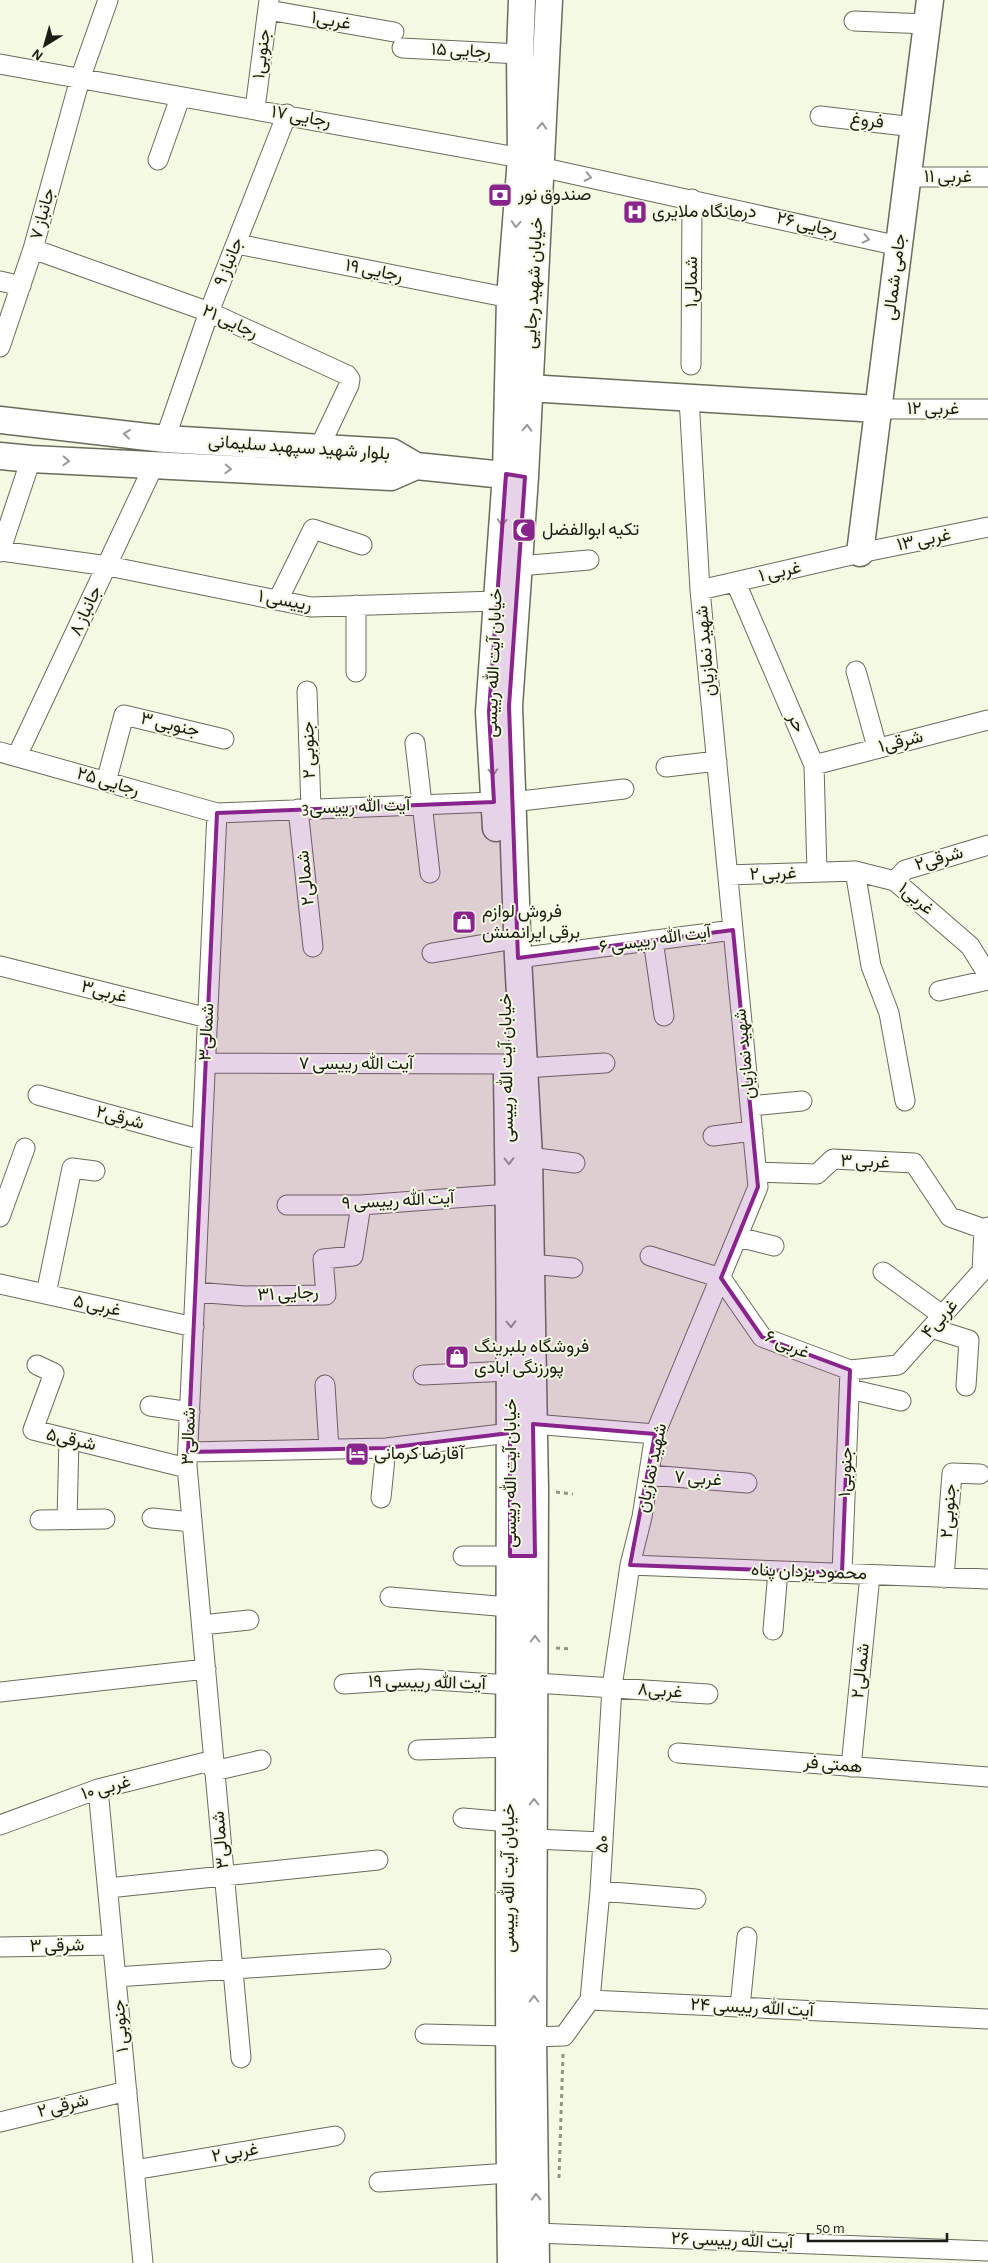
<svg xmlns="http://www.w3.org/2000/svg" width="988" height="2263" font-family="'Alegreya Sans',Vazirmatn,sans-serif">
<rect width="100%" height="100%" fill="#f4f9e3"/>
<g fill="none" stroke-linecap="round" stroke-linejoin="round">
<g stroke="#686c5a" stroke-width="21">
<path id="street" d="M268,10l126,22
M854,21l73,3
M402,48l118,6
M0,64l521,94
M255,109l14,-109
M820,116l94,11
M158,160l22,-62
M540,167l359,79
M907,177h81
M237,244l273,54
M33,249l176,63 138,63 3,4 -1,6 -30,63
M0,281l21,5
M0,347l33,-98 47,-170 28,-79
M691,365l1,-166
M878,409h110
M165,439l44,-127 78,-198
M0,551l108,15 203,41 185,-6
M0,552l31,-93
M519,566l70,-6
M736,583l78,182 3,107
M700,590l160,-37 128,-26
M278,600l35,-71 49,16
M856,671l21,76
M356,672v-67
M307,691l4,118
M415,743l15,130
M0,752l217,61 277,-11
M17,756l137,-291
M814,765l174,-45
M666,767l51,-6
M106,782l18,-67 100,24
M512,802l112,-13
M298,809l15,138
M217,813l-30,653 54,592
M855,871l16,95 18,47 16,88
M728,875l127,-4 40,10 75,65 18,29
M895,881l10,-11 83,-25
M653,940l11,76
M432,953l71,-12
M518,958l215,-28
M0,966l208,52
M939,991l49,-11
M205,1063l302,1
M524,1068l81,-5
M38,1095l164,45
M750,1106l52,-5
M713,1136l40,-5
M529,1157l46,6
M757,1172l60,2 16,-15 81,4 36,54 34,12
M287,1205h74l148,-11
M0,1217l25,-69
M738,1237l36,9
M650,1256l71,22 41,59 88,33 48,-5 84,-94 2,-42 4,-2
M531,1264l42,4
M883,1272l59,43
M0,1284l194,43
M195,1292l50,4 81,-1 -3,-36 30,-3 8,-51
M46,1294l26,-126 23,3
M931,1328l38,12 -3,46
M37,1365l17,8 -21,57 154,38
M423,1375l88,-4
M325,1385l4,64
M850,1389l51,12
M150,1406l40,6
M533,1424l122,10
M188,1452l198,-4 124,-15
M649,1475l98,8
M381,1498l5,-50
M152,1518l40,4
M40,1520l65,-1
M67,1520l2,-81
M463,1556h47
M630,1565l358,14
M842,1573l8,-203
M944,1578l8,-105 28,1
M390,1597l119,10
M202,1625l47,-5
M773,1630l5,-59
M535,1683l173,11
M344,1684l75,-5 91,6
M0,1692l206,-23
M418,1750l91,-3
M678,1753l310,24
M851,1767l19,-192
M214,1771l47,-11
M98,1789l45,474
M463,1818l46,4
M0,1825l98,-36 116,-29
M534,1839l69,3
M108,1888l270,-28
M600,1891l96,8
M0,1947l113,-2
M116,1977l265,-18
M590,2000l10,-109 12,-204 18,-122 12,-48 13,-83 103,-247 -58,-597 -11,-192
M590,2000l398,19
M740,2007l7,-70
M425,2034l82,2
M533,2037l31,-1 26,-36
M0,2122l127,-31
M134,2170l201,-34
M379,2182l130,-9
M536,2233l452,18"/>
</g>
<g stroke="#686c5a" stroke-width="29">
<path id="secondary" d="M528,388l350,21
M0,420l165,19 227,13 24,14 108,11
M0,456l31,3 360,18 25,-11
M860,553l70,-553
M496,828l-7,-116 17,-238 4,-176 11,-140 -1,-104 2,-54
M507,1076c7,396 -2,791 4,1187
M536,2263l-3,-226 2,-547 -6,-333 -11,-199 -9,-252 16,-229 24,-477"/>
</g>
<path stroke="#919585" stroke-width="3" stroke-dasharray="4 4" stroke-linecap="butt" d="M556,1492l17,2
M556,1648l14,1
M559,2178l4,-124"/>
<use href="#street" stroke="#fff" stroke-width="19"/>
<use href="#secondary" stroke="#fff" stroke-width="26"/>
</g>
<defs><path id="oneway-chevron" d="M-2-3.5L2.5 0L-2 3.5" fill="none" stroke-width="1.6" stroke-linecap="round" stroke-linejoin="round" transform="scale(1.25)"/></defs>
<g stroke="#989996">
<use href="#oneway-chevron" transform="translate(542 126) rotate(-87)"/>
<use href="#oneway-chevron" transform="translate(588 177) rotate(12)"/>
<use href="#oneway-chevron" transform="translate(516 224) rotate(94)"/>
<use href="#oneway-chevron" transform="translate(866 239) rotate(13)"/>
<use href="#oneway-chevron" transform="translate(527 428) rotate(-88)"/>
<use href="#oneway-chevron" transform="translate(127 434) rotate(-174)"/>
<use href="#oneway-chevron" transform="translate(66 461) rotate(3)"/>
<use href="#oneway-chevron" transform="translate(228 469) rotate(3)"/>
<use href="#oneway-chevron" transform="translate(502 522) rotate(94)"/>
<use href="#oneway-chevron" transform="translate(493 772) rotate(87)"/>
<use href="#oneway-chevron" transform="translate(509 1161) rotate(89)"/>
<use href="#oneway-chevron" transform="translate(511 1324) rotate(89)"/>
<use href="#oneway-chevron" transform="translate(535 1639) rotate(-90)"/>
<use href="#oneway-chevron" transform="translate(534 1802) rotate(-90)"/>
<use href="#oneway-chevron" transform="translate(534 1999) rotate(-90)"/>
<use href="#oneway-chevron" transform="translate(536 2197) rotate(-91)"/>
</g>
<path fill="#88248c" fill-opacity="0.2" stroke="#88248c" stroke-width="4" stroke-linejoin="round" d="M506,474l19,3 -16,229 9,252 215,-28 25,257 -37,91 41,59 88,33 -8,203 -212,-8 25,-131 -122,-10 2,132h-25v-123l-124,15 -198,4 29,-639 277,-11 -5,-90z"/>
<defs>
<g id="bank-square" transform="scale(1.25)"><rect x="-9" y="-9" width="18" height="18" rx="4" fill="#88248c" stroke="#f4f9e3"/><path d="M-6-4H6V4H-6ZM0-2.3a2.3 2.3 0 1 0 0 4.6a2.3 2.3 0 1 0 0-4.6Z" fill="#fff"/></g>
<g id="hospital-square" transform="scale(1.25)"><rect x="-9" y="-9" width="18" height="18" rx="4" fill="#88248c" stroke="#f4f9e3"/><path d="M-5-5h3v3.5h4V-5h3V5h-3V1.5h-4V5h-3Z" fill="#fff"/></g>
<g id="mosque-square" transform="scale(1.25)"><rect x="-9" y="-9" width="18" height="18" rx="4" fill="#88248c" stroke="#f4f9e3"/><path d="M3.5-4.9A6 6 0 1 0 3.5 4.9A5 5 0 1 1 3.5-4.9Z" fill="#fff"/></g>
<g id="shop-square" transform="scale(1.25)"><rect x="-9" y="-9" width="18" height="18" rx="4" fill="#88248c" stroke="#f4f9e3"/><path d="M-5-2.5h2.3a2.7 3.5 0 0 1 5.4 0H5L5.5 6h-11ZM-1.5-2.5h3a1.5 2.3 0 0 0-3 0Z" fill="#fff"/></g>
<g id="hotel-square" transform="scale(1.25)"><rect x="-9" y="-9" width="18" height="18" rx="4" fill="#88248c" stroke="#f4f9e3"/><path d="M-6-4.5h1.5V1H6V5H4.5V3h-9V5H-6ZM-4 0a1.8 1.8 0 1 1 3.6 0ZM.5 0V-2.5h3Q6-2.5 6 0Z" fill="#fff"/></g>
</defs>
<g fill-rule="evenodd">
<use href="#bank-square" x="500" y="195"/>
<use href="#hospital-square" x="635" y="212"/>
<use href="#mosque-square" x="524" y="530"/>
<use href="#shop-square" x="464" y="922"/>
<use href="#shop-square" x="457" y="1357"/>
<use href="#hotel-square" x="357" y="1454"/>
</g>
<g text-anchor="middle" dominant-baseline="central" stroke-width="4" stroke-linejoin="round" paint-order="stroke">
<g font-size="18" fill="#1b1d15" stroke="#f4f9e3">
<text transform="translate(331 21) rotate(10)">غربی۱</text>
<text transform="translate(461 51) rotate(3)">رجایی ۱۵</text>
<text transform="translate(262 54) rotate(-83)">جنوبی۱</text>
<text transform="translate(301 117) rotate(10)">رجایی ۱۷</text>
<text transform="translate(867 121) rotate(7)">فروغ</text>
<text x="948" y="177">غربی ۱۱</text>
<text transform="translate(43 214) rotate(-75)">جانباز ۷</text>
<text transform="translate(807 225) rotate(13)">رجایی ۲۶</text>
<text transform="translate(229 262) rotate(-68)">جانباز ۹</text>
<text transform="translate(374 271) rotate(11)">رجایی ۱۹</text>
<text transform="translate(895 277) rotate(-83)">جامی شمالی</text>
<text transform="translate(692 282) rotate(-90)">شمالی۱</text>
<text transform="translate(534 283) rotate(-87)">خیابان شهید رجایی</text>
<text transform="translate(230 322) rotate(24)">رجایی ۲۱</text>
<text x="933" y="409">غربی ۱۲</text>
<text transform="translate(299 448) rotate(4)">بلوار شهید سپهبد سلیمانی</text>
<text transform="translate(924 540) rotate(-12)">غربی ۱۳</text>
<text transform="translate(780 572) rotate(-13)">غربی ۱</text>
<text transform="translate(285 601) rotate(10)">رییسی ۱</text>
<text transform="translate(86 611) rotate(-65)">جانباز ۸</text>
<text transform="translate(706 651) rotate(-95)">شهید نمازیان</text>
<text transform="translate(494 663) rotate(-88)">خیابان آیت الله رییسی</text>
<text transform="translate(796 723) rotate(67)">حر</text>
<text transform="translate(170 725) rotate(13)">جنوبی ۳</text>
<text transform="translate(901 742) rotate(-14)">شرقی۱</text>
<text transform="translate(309 750) rotate(-92)">جنوبی ۲</text>
<text transform="translate(108 782) rotate(16)">رجایی ۲۵</text>
<text transform="translate(356 807) rotate(-2)">آیت الله رییسی3</text>
<text transform="translate(939 859) rotate(-16)">شرقی۲</text>
<text transform="translate(773 874) rotate(-2)">غربی ۲</text>
<text transform="translate(306 878) rotate(-96)">شمالی۲</text>
<text transform="translate(916 899) rotate(40)">غربی۱</text>
<text transform="translate(655 940) rotate(-8)">آیت الله رییسی ۶</text>
<text transform="translate(104 992) rotate(14)">غربی۳</text>
<text transform="translate(207 1032) rotate(-87)">شمالی۳</text>
<text transform="translate(745 1054) rotate(-96)">شهید نمازیان</text>
<text x="356" y="1064">آیت الله رییسی ۷</text>
<text transform="translate(507 1068) rotate(-91)">خیابان آیت الله رییسی</text>
<text transform="translate(120 1118) rotate(15)">شرقی۲</text>
<text transform="translate(865 1162) rotate(2)">غربی ۳</text>
<text transform="translate(398 1201) rotate(-3)">آیت الله رییسی ۹</text>
<text transform="translate(288 1294) rotate(-3)">رجایی ۳۱</text>
<text transform="translate(97 1306) rotate(12)">غربی ۵</text>
<text transform="translate(940 1319) rotate(-49)">غربی۴</text>
<text transform="translate(787 1345) rotate(23)">غربی ۶</text>
<text transform="translate(189 1436) rotate(-88)">شمالی۳</text>
<text transform="translate(71 1440) rotate(13)">شرقی۵</text>
<text transform="translate(652 1468) rotate(-78)">شهید نمازیان</text>
<text transform="translate(846 1472) rotate(-88)">جنوبی۱</text>
<text transform="translate(511 1473) rotate(-90)">خیابان آیت الله رییسی</text>
<text transform="translate(698 1479) rotate(4)">غربی ۷</text>
<text transform="translate(949 1511) rotate(-86)">جنوبی۲</text>
<text transform="translate(809 1572) rotate(2)">محمود یزدان پناه</text>
<text transform="translate(861 1671) rotate(-84)">شمالی۲</text>
<text transform="translate(427 1683) rotate(1)">آیت الله رییسی ۱۹</text>
<text transform="translate(660 1691) rotate(4)">غربی۸</text>
<text transform="translate(833 1765) rotate(5)">همتی فر</text>
<text transform="translate(106 1788) rotate(-16)">غربی ۱۰</text>
<text transform="translate(221 1840) rotate(-95)">شمالی۳</text>
<text transform="translate(603 1844) rotate(-86)">۵۰</text>
<text transform="translate(509 1878) rotate(-90)">خیابان آیت الله رییسی</text>
<text transform="translate(57 1946) rotate(-1)">شرقی ۳</text>
<text transform="translate(752 2008) rotate(3)">آیت الله رییسی ۲۴</text>
<text transform="translate(121 2026) rotate(-95)">جنوبی ۱</text>
<text transform="translate(63 2106) rotate(-14)">شرقی ۲</text>
<text transform="translate(235 2153) rotate(-10)">غربی ۲</text>
<text transform="translate(732 2241) rotate(2)">آیت الله رییسی ۲۶</text>
</g>
<g font-size="18" fill="#1b1d15" stroke="#f4f9e3" text-anchor="start">
<text x="518" y="195">صندوق نور</text>
<text x="652" y="212">درمانگاه ملایری</text>
<text x="542" y="530">تکیه ابوالفضل</text>
<text x="482" y="912">فروش لوازم<tspan x="482" dy="21">برقی ایرانمنش</tspan></text>
<text x="474" y="1347">فروشگاه بلبرینگ<tspan x="474" dy="21">پورزنگی ابادی</tspan></text>
<text x="374" y="1454">آقارضا کرمانی</text>
</g>
</g>
<g transform="translate(45 45) rotate(217)" stroke="#f4f9e3" stroke-width="4" paint-order="stroke">
<path d="M0-4L9 19L0 12L-9 19Z" fill="#1b1d15"/>
<text y="-8" font-size="14" font-weight="bold" text-anchor="middle" fill="#1b1d15">N</text>
</g>
<path d="M808 2233v8h139v-8" fill="none" stroke="#1b1d15" stroke-width="2.5"/>
<text x="816" y="2233" font-size="15" fill="#1b1d15" stroke="#f4f9e3" stroke-width="4" paint-order="stroke">50 m</text>
</svg>
